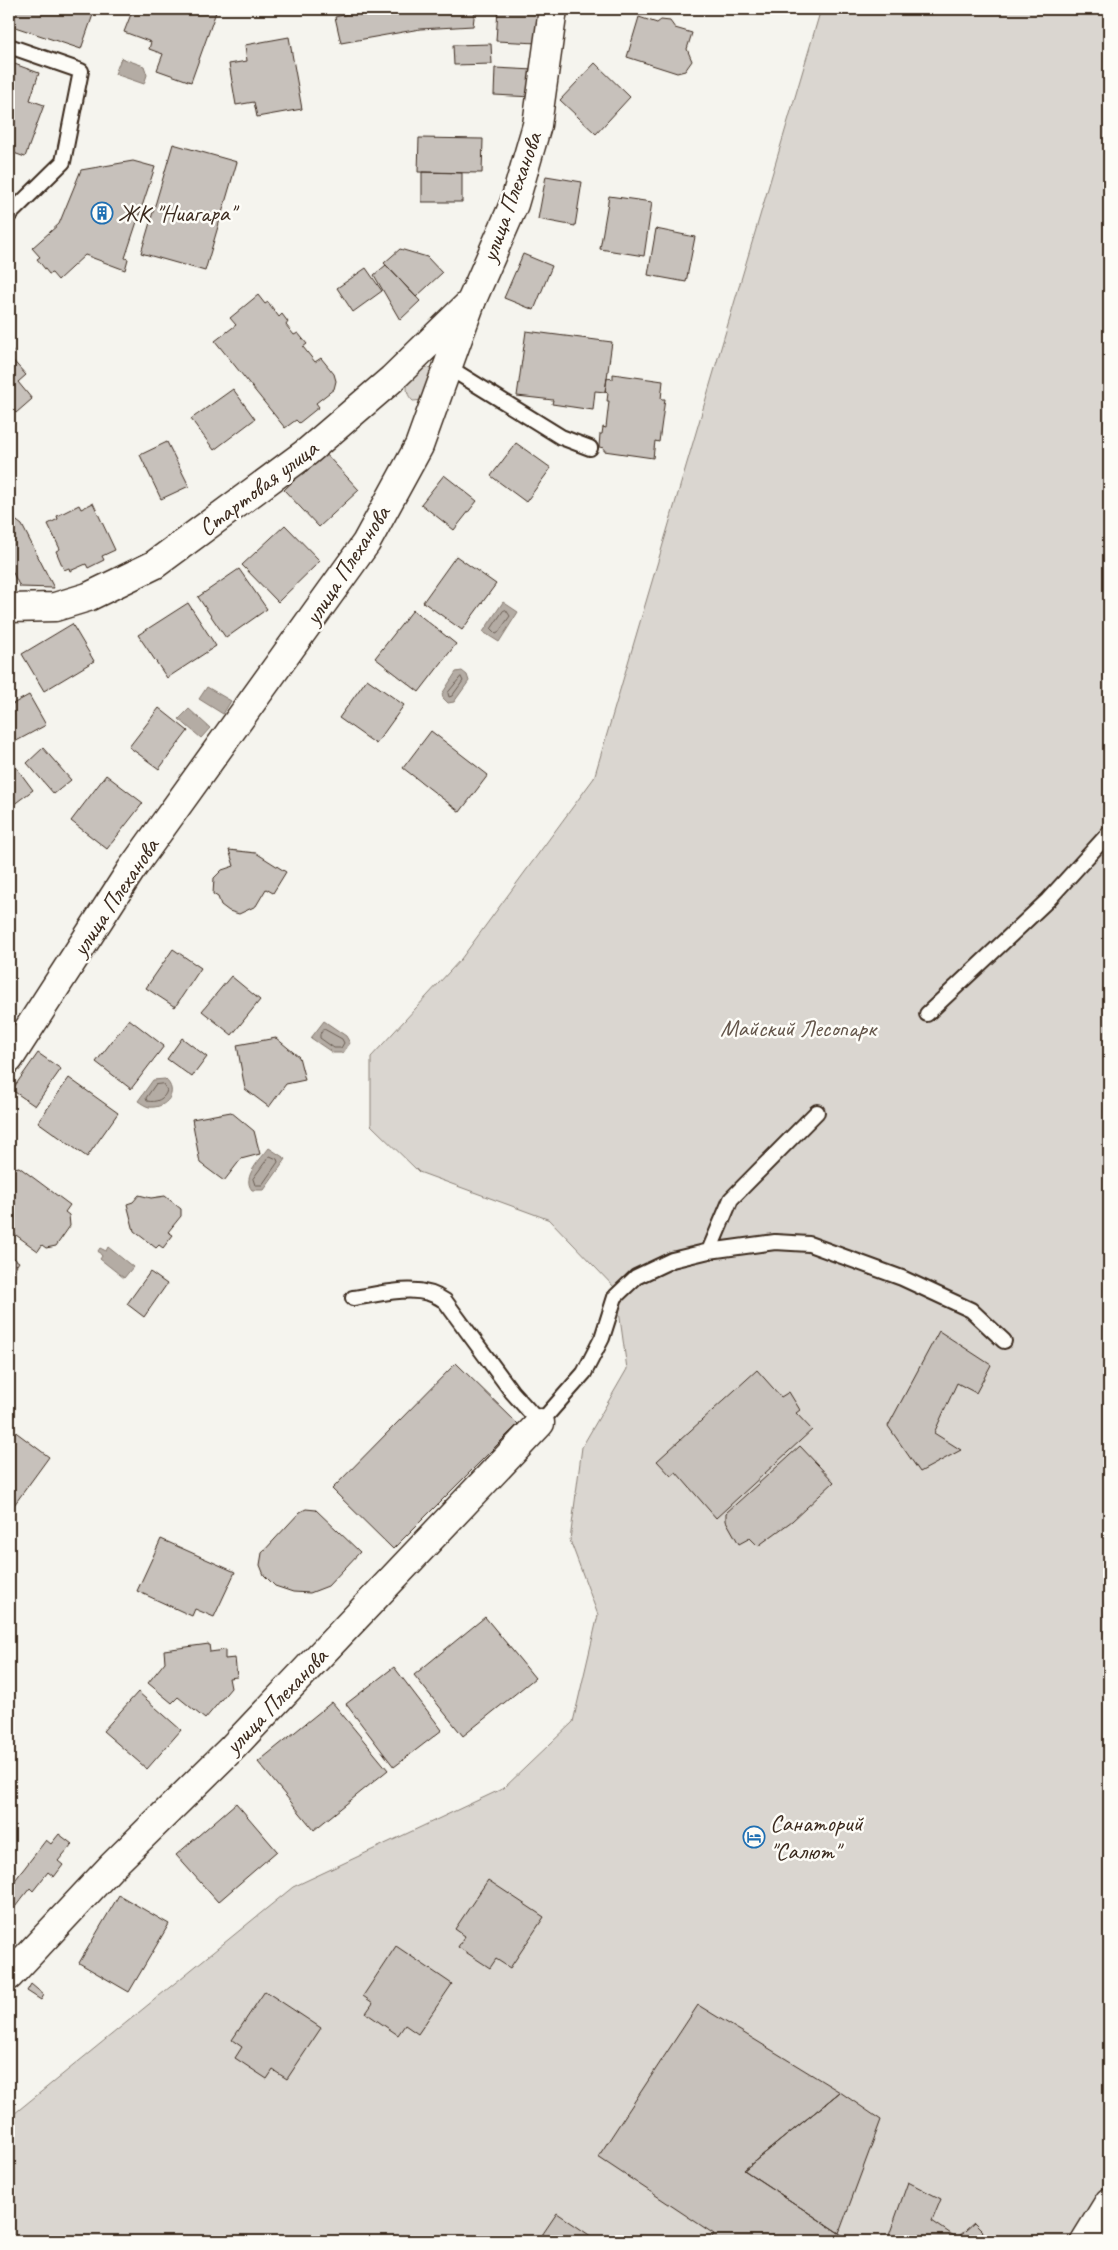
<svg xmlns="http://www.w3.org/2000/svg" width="1118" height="2250" font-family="Caveat,sans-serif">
<rect width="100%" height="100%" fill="#f5f4ee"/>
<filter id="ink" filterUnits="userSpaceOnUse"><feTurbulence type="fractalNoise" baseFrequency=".02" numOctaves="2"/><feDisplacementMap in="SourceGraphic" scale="10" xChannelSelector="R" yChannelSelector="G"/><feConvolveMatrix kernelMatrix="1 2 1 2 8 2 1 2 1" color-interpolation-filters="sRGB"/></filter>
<g filter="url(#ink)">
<path fill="#dad6d0" stroke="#8a8077" d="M821,9h288v2232h-1100v-123l284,-231 211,-99 69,-66 25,-107 -28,-75 12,-93 45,-78 -11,-80 -66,-69 -131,-48 -48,-47v-68l90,-98 133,-181z
M416,363l26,11 -19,26 -10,1c-12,-11 -3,-26 3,-38z"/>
<path fill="#b4aca4" stroke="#84786e" d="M121,58l23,8 3,9 -3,9 -29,-10z
M503,602l15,10 -19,30 -16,-10z
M462,671l5,4 2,6 -15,21 -6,1 -5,-5 -1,-4 14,-22z
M207,687l24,14 -8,13 -24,-15z
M189,709l21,19 -9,10 -22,-19z
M324,1021l22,15 4,7 -7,10h-10l-22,-15z
M165,1079c15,13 1,30 -16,28 -4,-1 -8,-4 -11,-6l15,-21z
M269,1148l17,11 -22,31h-12c-11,-13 9,-31 17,-42z
M108,1247l25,20 -9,11 -24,-19 2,-3 -4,-5 2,-3 6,3z"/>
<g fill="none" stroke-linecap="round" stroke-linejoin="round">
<path stroke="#6b5e54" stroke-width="1" d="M506,610l4,6 -12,17 -2,1 -5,-5 12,-18z
M461,677l2,4 -11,15 -3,1 -1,-4z
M324,1029l18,10 2,4 -3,5h-7l-14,-10v-3z
M163,1084l4,6c-2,9 -11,13 -20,11l-1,-3 9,-13z
M270,1156l7,3 1,3 -16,23h-7l-2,-6z"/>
</g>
<path fill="#c7c1bb" stroke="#3b2a1e" d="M9,9h86l-14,40 -72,-24z
M133,9h73l10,3 -25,70 -34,-12 6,-16 -14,-5 2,-7 -27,-10z
M369,9h106l-2,17 -53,3 -79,14 -6,-26z
M498,9h42l-2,34 -42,-2z
M639,17l18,6 4,-3 9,1 5,7 17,5 -5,16 5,12 -7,10 -8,2 -50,-16z
M289,37l13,72 -45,8 -3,-15 -18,3 -7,-41 18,-3 -2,-16z
M491,44l1,20 -38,1 -1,-20z
M9,62l30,11 -9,27 14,5 -19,52 -14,-5 -2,5z
M595,63l35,34 -34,37 -36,-34z
M495,68l39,2 -2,27 -38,-2z
M419,138l64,1 -1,34 -64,-1z
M173,144l64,18 -32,109 -64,-18z
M133,161l22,6 -30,91 3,1 -3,11 -40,-15 -27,25 -6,-7 -3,1 -12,-15 3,-2 -8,-9 27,-24 22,-54z
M422,172l40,1v29h-40z
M546,176l36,6 -7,44 -37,-7z
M609,196l43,6 -8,54 -44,-7z
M656,229l39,8 -9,45 -38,-7z
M400,249l27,8 15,16 -26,24 -32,-34z
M523,254l29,12 -18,44 -30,-12z
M386,265l34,36 -20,19 -26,-45z
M366,268l16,23 -29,21 -16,-24z
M258,295l7,9 3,-2 11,15 3,-3 6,8 -2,3 8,10 4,-2 9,11 -4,3 12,15 6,-4 13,16 2,7 -2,8 -18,14 3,4 -20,16 -3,-3 -11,8 -70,-87 21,-16 -6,-7z
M526,331l86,11 -7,50 -10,-1 -2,19 -41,-6 1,-4 -36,-4z
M9,347l4,5 -4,4 17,19 -8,7 14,17 -16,14 -5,-6 -2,3z
M613,374l50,7 -2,18h4l-6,43 -4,-1 -2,17 -49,-7v-3l-5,-1 1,-13h2l1,-7 3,1 3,-27h-2l1,-8 -3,-1 2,-14 6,1z
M233,389l22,30 -41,31 -23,-31z
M167,442l22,44 -28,13 -21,-44z
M516,443l35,25 -25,34 -35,-26z
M324,452l35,38 -40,37 -35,-37z
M444,475l33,26 -23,29 -33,-26z
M93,503l22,47 -13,6 2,4 -16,8 -2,-4 -16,7 -1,-3 -5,2 -8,-19 4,-2 -12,-25 10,-5 -1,-3 22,-11 2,4z
M9,515l13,10 32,63 -34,-1 -11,-22z
M285,525l35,36 -42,41 -36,-37z
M456,556l40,28 -34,46 -39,-28z
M239,569l28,40 -41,29 -28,-41z
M188,603l28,43 -49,32 -29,-43z
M413,610l43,34 -37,48 -44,-34z
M72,624l22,37 -50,30 -22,-37z
M367,679l37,26 -28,39 -37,-26z
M29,695l17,30 -37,20v-39z
M159,708l29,23 -29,38 -30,-22z
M431,731l57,44 -28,37 -57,-44z
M43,748l28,32 -17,14 -27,-31z
M13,763l20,27 -24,18v-42z
M106,775l37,28 -36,46 -36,-28z
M229,850l27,3 30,19 -13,21 -7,-4 -10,17 -17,8 -10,-3 -8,-6 -3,-8 -5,-3 1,-16 8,-8 12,-4z
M173,949l28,19 -26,39 -29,-19z
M231,976l29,24 -28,35 -30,-24z
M129,1019l35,27 -33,43 -35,-27z
M182,1038l25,19 -15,20 -25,-18z
M276,1038l23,19 6,23 -19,4 -17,23 -24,-18 -8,-44z
M38,1053l23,16 -26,37 -23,-16z
M69,1078l49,35 -31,44 -49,-35z
M231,1112l23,19 6,23 -19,5 -17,22 -24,-18 -8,-44z
M19,1167l51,38 -5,7 4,3 1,11 -14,20 -10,2 -4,-3 -4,6 -29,-21v-61z
M139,1195l12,3 14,-2 16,13v7l-13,16 5,3 -10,13 -4,-3 -3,3 -22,-17 -7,-27 6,-2z
M9,1255l10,7 -10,15z
M150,1272l17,12 -23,33 -17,-13z
M939,1331l52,34 -15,28 -19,-10 -23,50 27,17 -41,22 -32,-46z
M456,1363l62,61 -125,125 -61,-60z
M757,1370l24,27 8,-5 11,18 -4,3 16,17 -96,88 -40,-46 -5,4 -14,-15z
M9,1427l40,30 -40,55z
M800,1446l34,36 -42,39 -34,25 -8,-8 -11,6 -13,-23v-8z
M306,1509l10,1 44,42 -32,34 -18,7 -17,-1 -18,-6 -11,-11 -4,-10 2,-12 38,-41z
M161,1539l74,33 -21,45 -19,-8 -3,7 -55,-25z
M485,1617l50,61 -72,58 -49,-61z
M209,1644l1,8 15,-2v9l10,-1 2,19 -8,1 2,10 -26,31 -27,-22 -6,6 -24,-20 17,-21 -1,-12z
M394,1667l48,63 -48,37 -48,-63z
M138,1692l43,38 -34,39 -44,-38z
M332,1702l56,68 -74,60 -56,-68z
M236,1803l41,48 -59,51 -42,-47z
M59,1834l13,10 -14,17 5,4 -9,12 -6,-5 -15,19 -3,-3 -15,19 -6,-5v-14l37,-48 5,4z
M488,1880l56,37 -34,51 -14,-9 -6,9 -32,-21 7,-11 -10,-7z
M119,1895l50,29 -40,68 -50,-29z
M396,1946l56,38 -34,50 -13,-9 -7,10 -32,-22 7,-10 -10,-7z
M31,1984l13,11 -3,5 -14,-9z
M265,1991l56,37 -34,51 -14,-9 -6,9 -32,-21 7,-11 -10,-7z
M698,2005l142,87 -96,78 107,71h-142l5,-7 -116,-77z
M840,2092l41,28 -42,113 -95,-63z
M908,2182l33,17 -9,22 25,17 17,-15 18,18h-105z
M557,2213l41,28h-60z"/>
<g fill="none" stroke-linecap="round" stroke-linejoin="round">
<g stroke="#3b2a1e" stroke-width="18">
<path id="service" d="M9,46l72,25 -18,91 -54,53
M448,367l113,70 29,11
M927,1014l121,-114 61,-67
M709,1251l66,-9 34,2 93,34 69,32 33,31
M353,1298c30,-4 66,-16 92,3l67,91 28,31 44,-50 18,-35 13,-41 21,-20 36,-17 37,-9 22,-52 86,-87"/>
</g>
<g stroke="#3b2a1e" stroke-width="31">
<path id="minor" d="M9,608l46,-1 33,-10 66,-32 153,-113 85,-73 79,-77
M9,1976l103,-110 121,-119 307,-324
M1085,2241l24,-39"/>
</g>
<g stroke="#3b2a1e" stroke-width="31">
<path id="tertiary" d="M9,1059l122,-189 235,-327 53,-97 52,-144 43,-98 23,-79 16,-116"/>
</g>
<use href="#service" stroke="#fdfcf7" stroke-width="14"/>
<use href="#minor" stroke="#fdfcf7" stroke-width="28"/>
<use href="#tertiary" stroke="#fdfcf7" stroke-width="28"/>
</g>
</g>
<defs>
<g id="building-ring" transform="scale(1.125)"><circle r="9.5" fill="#fdfcf7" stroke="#1f6fb2" stroke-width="1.5"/><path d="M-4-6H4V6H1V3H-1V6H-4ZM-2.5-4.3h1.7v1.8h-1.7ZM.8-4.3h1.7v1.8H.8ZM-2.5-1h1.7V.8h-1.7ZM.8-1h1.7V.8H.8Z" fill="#1f6fb2"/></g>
<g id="hotel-ring" transform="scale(1.125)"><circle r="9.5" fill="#fdfcf7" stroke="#1f6fb2" stroke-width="1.5"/><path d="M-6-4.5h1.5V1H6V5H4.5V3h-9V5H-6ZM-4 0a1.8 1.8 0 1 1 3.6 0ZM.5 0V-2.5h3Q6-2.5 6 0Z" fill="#1f6fb2"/></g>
</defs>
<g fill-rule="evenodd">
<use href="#building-ring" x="102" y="213"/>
<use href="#hotel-ring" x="754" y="1837"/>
</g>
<g text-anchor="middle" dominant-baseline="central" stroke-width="5" stroke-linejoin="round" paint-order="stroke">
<g font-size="24" fill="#3b2a1e" stroke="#fdfcf7">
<text transform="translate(511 197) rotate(-70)">улица Плеханова</text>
<text transform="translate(258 488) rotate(-37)">Стартовая улица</text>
<text transform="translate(347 565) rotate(-57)">улица Плеханова</text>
<text transform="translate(115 897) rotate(-56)">улица Плеханова</text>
<text transform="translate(276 1701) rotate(-46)">улица Плеханова</text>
</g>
<g font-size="24" fill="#3b2a1e" stroke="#fdfcf7" text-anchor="start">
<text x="118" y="213">ЖК "Ниагара"</text>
<text x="770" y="1823">Санаторий<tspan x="770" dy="28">"Салют"</tspan></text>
</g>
<g font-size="24" fill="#63554a" stroke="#fdfcf7">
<text x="798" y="1028">Майский Лесопарк</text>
</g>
</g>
<rect width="1118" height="2250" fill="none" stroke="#fdfcf7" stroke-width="30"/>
<rect x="15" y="15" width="1088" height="2220" fill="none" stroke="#3b2a1e" stroke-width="2" filter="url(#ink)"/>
</svg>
